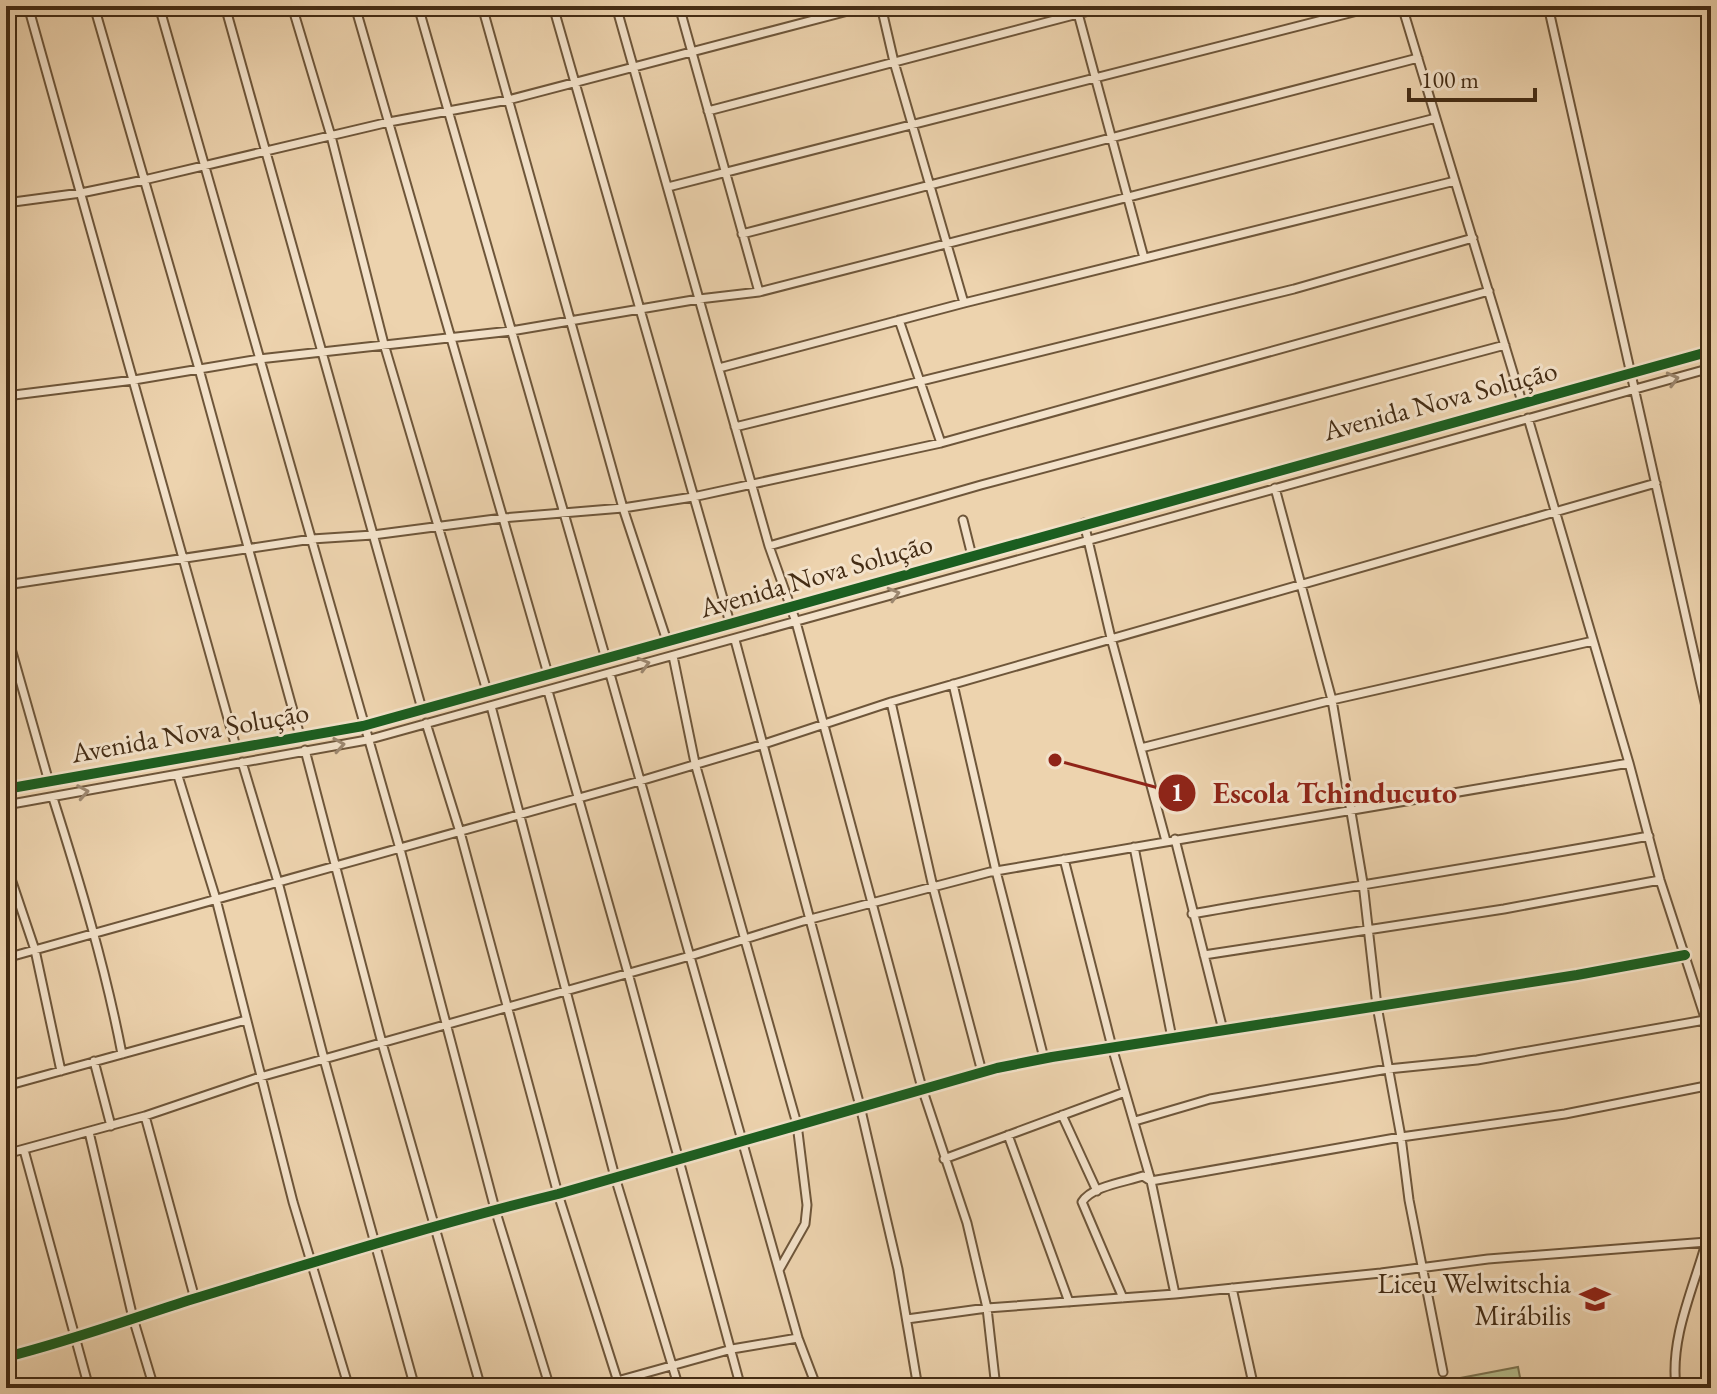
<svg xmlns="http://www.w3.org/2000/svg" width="1717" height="1394" font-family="'EB Garamond',serif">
<rect width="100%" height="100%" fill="#edd3ae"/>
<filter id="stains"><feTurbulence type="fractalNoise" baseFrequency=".0025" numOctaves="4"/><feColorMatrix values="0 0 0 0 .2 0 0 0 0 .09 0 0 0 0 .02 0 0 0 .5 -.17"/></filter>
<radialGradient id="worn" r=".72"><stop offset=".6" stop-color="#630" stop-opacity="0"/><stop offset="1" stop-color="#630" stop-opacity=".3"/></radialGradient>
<path fill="#b5bd8c" stroke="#7c7450" stroke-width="2" d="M1518,1367l4,21h-114z"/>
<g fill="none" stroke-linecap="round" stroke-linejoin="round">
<g stroke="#6e563a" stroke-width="11">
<path id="street" d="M28,6l208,741
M94,6l105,363 101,367
M159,6l241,843 95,360 55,179
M225,6l197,703
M292,6l39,130 53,208 103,347
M355,6l193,668
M418,6l188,653
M482,6l141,502 44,133
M553,6l177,617
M616,6l153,540 27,76 126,466 45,135 20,85 9,80
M679,6l80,286
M881,6l13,56 70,241
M1076,6l68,252
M1402,6l120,396
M1548,6l163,723
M6,13l52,-7
M708,111l400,-105
M668,187l709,-181
M6,203l75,-10 63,-13 245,-58 119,-22 359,-94
M742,234l676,-176
M899,320l42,123
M719,368l245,-65 491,-122
M6,396l128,-16 125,-21 252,-28 188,-32 60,-7 677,-174
M1528,418l101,345 31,117 51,156
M735,427l559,-138 179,-51
M1275,488l57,212 31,183 14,123 24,131 8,63 34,172
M963,520l9,36
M1084,523l27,115 55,203
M769,546l212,-61 524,-140
M6,585l306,-46 61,-4 130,-17 120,-10 70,-11 248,-54 548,-152
M6,631l43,151
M735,640l125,466 38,163 20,119
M673,656l22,107 102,361 10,81 -2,19 -26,46
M610,674l188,664 19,50
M953,684l43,187 48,187
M548,691l80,282 113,415
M891,702l42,185 49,185
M491,706l124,471 64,211
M426,723l34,109 98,362 62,194
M1141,748l191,-48 261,-59
M305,750l77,293 99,345
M242,762l36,120 46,177 91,329
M178,776l38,123 77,303 56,186
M6,789l357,-63 1348,-375
M53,798c27,85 52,168 69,256
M6,805l361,-65 1344,-372
M1175,839l48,191
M1134,847l38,191
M1064,859l48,188 39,134 24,113
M6,864l29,86 26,121
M1192,914c152,-27 305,-50 457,-78
M1204,955l300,-46 156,-29
M6,958l634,-177 124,-37 127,-42 765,-219
M94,1061l17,65
M6,1086l240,-66
M1062,1115l35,76
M145,1116l50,183
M1135,1121l75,-22 178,-30 89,-9 228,-40
M89,1132l44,186 21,70
M1008,1135l61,167
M24,1150l65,238
M6,1154l139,-38 115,-39 430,-121 113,-35 187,-49 639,-109
M944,1159l181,-67
M1232,1288l22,100
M1123,1298l-41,-96c10,-16 43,-20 61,-26l8,5 250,-44 164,-23 146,-29
M907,1319l80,-11 188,-14 206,-21 107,-14 219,-17
M6,1357c64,-16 124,-38 187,-58 121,-37 242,-75 365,-105l439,-126 55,-11 525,-82 108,-20
M592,1388l140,-39 66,-11
M1676,1388c-7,-56 23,-110 35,-164"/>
</g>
<use href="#street" stroke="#f3e2ca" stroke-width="7"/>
<g stroke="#f3e2ca" stroke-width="15">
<path id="cycleway" d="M6,789l357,-63 1348,-375
M6,1357c64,-16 124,-38 187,-58 121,-37 242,-75 365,-105l439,-126 55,-11 525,-82 108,-20"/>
</g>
<use href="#cycleway" stroke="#1b5e20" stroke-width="10"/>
</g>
<defs><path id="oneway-chevron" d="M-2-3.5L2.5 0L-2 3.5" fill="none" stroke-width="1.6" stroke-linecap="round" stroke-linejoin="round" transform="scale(2)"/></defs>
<g stroke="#9c876f">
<use href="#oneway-chevron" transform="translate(1673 379) rotate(-15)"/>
<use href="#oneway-chevron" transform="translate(894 594) rotate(-16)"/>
<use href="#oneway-chevron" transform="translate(644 664) rotate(-16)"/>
<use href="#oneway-chevron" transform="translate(339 745) rotate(-9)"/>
<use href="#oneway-chevron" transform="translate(83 792) rotate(-10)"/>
</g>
<defs>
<g id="school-bare" transform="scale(2.4)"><path d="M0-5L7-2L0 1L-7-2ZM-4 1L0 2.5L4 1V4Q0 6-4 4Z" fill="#8f2418" stroke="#f3e2ca" stroke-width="2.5" paint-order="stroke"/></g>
</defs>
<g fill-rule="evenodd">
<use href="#school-bare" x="1595" y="1299"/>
</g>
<g text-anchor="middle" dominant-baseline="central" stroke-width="6" stroke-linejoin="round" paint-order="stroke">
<g font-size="28" fill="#442c14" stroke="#f3e2ca">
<text transform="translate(1440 400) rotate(-15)">Avenida Nova Solução</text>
<text transform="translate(816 575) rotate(-16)">Avenida Nova Solução</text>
<text transform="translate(190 732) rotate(-10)">Avenida Nova Solução</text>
</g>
<g font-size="28" fill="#442c14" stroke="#f3e2ca" text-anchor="end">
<text x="1571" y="1283">Liceu Welwitschia<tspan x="1571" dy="32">Mirábilis</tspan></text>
</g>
</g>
<path fill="none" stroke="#8f2418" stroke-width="3" d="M1055 760L1177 793"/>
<g fill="#8f2418" stroke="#f3e2ca" stroke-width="3">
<circle cx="1055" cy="760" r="8"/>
<circle cx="1177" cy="793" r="20"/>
</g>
<g font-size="24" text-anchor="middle" font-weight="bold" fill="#fff">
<text x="1177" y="801">1</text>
</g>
<g font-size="30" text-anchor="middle" font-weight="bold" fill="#8f2418" stroke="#f3e2ca" stroke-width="6" stroke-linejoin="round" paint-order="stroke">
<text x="1335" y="803">Escola Tchinducuto</text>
</g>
<rect width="1717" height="1394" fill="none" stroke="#edd3ae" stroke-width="32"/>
<rect x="8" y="8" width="1701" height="1378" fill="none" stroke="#442c14" stroke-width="4"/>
<rect x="16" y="16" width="1685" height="1362" fill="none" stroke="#442c14" stroke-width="2"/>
<path d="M1409 88v12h126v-12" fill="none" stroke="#442c14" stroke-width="4"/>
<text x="1421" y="88" font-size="24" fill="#442c14" stroke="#f3e2ca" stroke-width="6" paint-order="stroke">100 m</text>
<rect width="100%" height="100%" filter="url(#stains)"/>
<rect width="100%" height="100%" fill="url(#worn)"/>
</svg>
